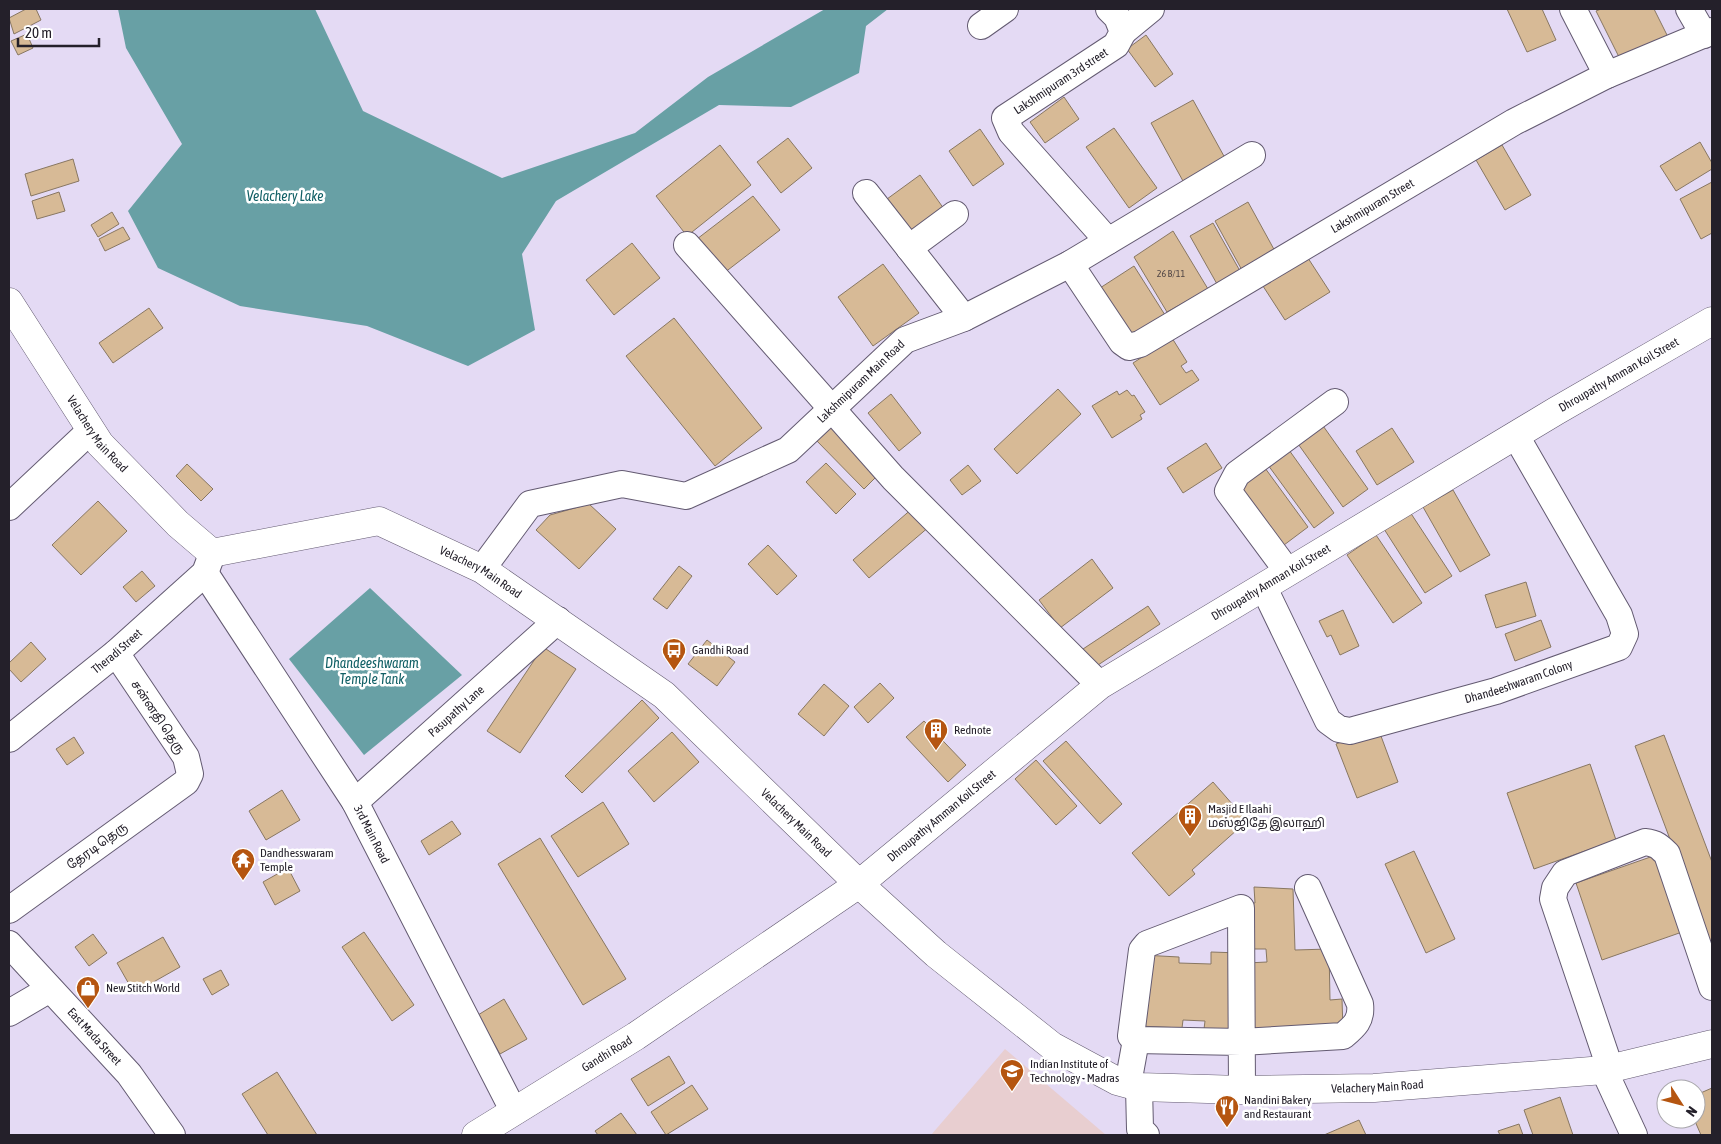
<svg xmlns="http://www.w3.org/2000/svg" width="1721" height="1144" font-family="'Asap Condensed','Noto Sans Tamil',sans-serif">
<rect width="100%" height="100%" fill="#e4daf4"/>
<path fill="#e8ced0" d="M1005,1049l101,86h-175z"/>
<path fill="#68a0a5" d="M118,9h197l48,102 139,67 133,-45 73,-56 117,-68h63l-22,17 -7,47 -68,34 -72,-2 -163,96 -34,53 13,76 -67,36 -101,-40 -127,-20 -82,-38 -30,-57 54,-67 -56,-96z
M370,588l92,87 -98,80 -75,-96z"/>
<path fill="#d7ba96" stroke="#887762" d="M26,9h10l5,11 -27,14 -5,-16z
M1507,9h35l14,31 -29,12z
M1601,9h53l15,30 -47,24 -26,-52z
M27,34l6,14 -15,7 -7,-14z
M1146,35l27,39 -18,13 -28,-38z
M1064,97l15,22 -34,24 -15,-21z
M1193,100l32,58 -42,23 -32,-58z
M1114,128l43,60 -28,20 -43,-61z
M980,129l24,35 -31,22 -24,-35z
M788,138l24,30 -31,25 -24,-31z
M1700,142l12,21v6l-36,22 -16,-25z
M720,145l31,40 -64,51 -31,-40z
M1502,145l29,50 -26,15 -29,-50z
M73,159l6,22 -48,15 -6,-22z
M920,175l24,34 -33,23 -24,-33z
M1712,182v51l-11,6 -21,-40z
M59,192l6,19 -28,8 -5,-18z
M753,196l27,34 -56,43 -27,-34z
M1248,202l28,51 -33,19 -28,-51z
M112,212l7,12 -21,13 -7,-12z
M1213,223l27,48 -23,13 -27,-48z
M123,227l7,12 -25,12 -6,-12z
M1173,231l35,58 -41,23 -33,-55z
M632,243l28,35 -46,37 -28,-35z
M1306,255l24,37 -45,28 -24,-37z
M883,264l36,49 -46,33 -35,-49z
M1134,266l31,49 -34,22 -31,-49z
M149,308l14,20 -50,35 -14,-20z
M674,318l88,110 -47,38 -89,-110z
M1172,338l15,24 -6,4 5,7 6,-3 7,10 -39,25 -27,-42z
M1058,389l23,25 -64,60 -23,-25z
M1127,390l5,6 2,-1 11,17 -5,3 2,4 -30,19 -20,-32 25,-15 2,4z
M891,394l30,39 -22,18 -31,-38z
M1321,423l47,66 -25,18 -47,-66z
M830,425l48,50 -14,14 -49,-50z
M1392,428l22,34 -37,23 -21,-34z
M1206,443l16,25 -39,25 -16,-25z
M1289,450l45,63 -20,15 -46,-63z
M826,463l30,31 -20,20 -30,-32z
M187,464l26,25 -12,12 -25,-25z
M968,465l13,16 -19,14 -12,-15z
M1265,468l43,59 -28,21 -43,-59z
M1453,490l37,65 -30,17 -37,-65z
M98,501l29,30 -46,44 -29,-30z
M589,504l27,25 -37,40 -43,-39 14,-15z
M914,507l16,19 -61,52 -16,-18z
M1410,512l42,64 -27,17 -41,-64z
M1376,535l46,68 -29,20 -46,-68z
M768,545l29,31 -20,19 -29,-31z
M1092,559l21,29 -53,40 -21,-28z
M679,566l13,10 -25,33 -14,-10z
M142,571l13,15 -19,16 -13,-15z
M1526,582l10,34 -40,12 -11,-33z
M1148,606l12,18 -65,43 -12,-18z
M1343,610l16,36 -19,9 -9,-20 -4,2 -8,-16z
M1541,620l10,27 -36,14 -10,-27z
M707,640l28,22 -18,24 -29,-22z
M31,642l15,17 -25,23 -12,-13v-6z
M543,647l33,22 -56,84 -33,-22z
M880,683l14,15 -26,25 -14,-16z
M824,684l25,22 -25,30 -26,-22z
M642,700l17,18 -77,75 -17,-17z
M924,721l42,44 -18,17 -42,-45z
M1378,728l20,54 -41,16 -21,-54z
M672,732l27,30 -45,40 -26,-31z
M1664,735l48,127v89l-77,-205z
M74,737l10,16 -17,12 -11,-16z
M1066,741l56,63 -22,20 -57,-63z
M1036,760l41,46 -21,19 -41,-46z
M1590,764l26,76 -82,29 -27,-76z
M1213,782l34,39 -55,49 3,4 -26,22 -37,-43z
M282,790l18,30 -34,20 -17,-29z
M603,802l26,42 -51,33 -27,-41z
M452,821l9,13 -32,21 -8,-14z
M540,838l86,141 -43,26 -85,-141z
M1414,851l41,88 -29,14 -41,-89z
M1659,854l26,77 -83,29 -26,-77z
M288,868l12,23 -25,14 -12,-23z
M1254,887l39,2 2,61 34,-1 1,51 12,-1 1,31 -94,3 -2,-70 20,-1 -1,-13h-20l-1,-46h10z
M364,932l50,73 -22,16 -50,-74z
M93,934l14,19 -18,13 -14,-19z
M163,937l17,30 -46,26 -17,-30z
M1211,952l29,1 -3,77 -33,-1 1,-8 -22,-1 -1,8 -43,-2 3,-71 37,2v6l32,1z
M221,970l8,15 -17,10 -9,-16z
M504,999l23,40 -27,15 -22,-39z
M669,1056l16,27 -37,23 -17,-27z
M277,1072l40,63h-49l-26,-41z
M692,1085l16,24 -42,26 -15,-23z
M1712,1088v47h-11l-7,-16h2v-24z
M1560,1097l13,38h-40l-9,-25z
M621,1113l16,22h-39l-3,-4z
M1359,1120l7,15h-42z
M1519,1124l4,11h-23l-2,-4z"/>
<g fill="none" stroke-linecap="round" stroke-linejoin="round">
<g stroke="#635a71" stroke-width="28">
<g id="street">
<path d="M1573,9l34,66"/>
<path d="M1689,9l15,26"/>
<path d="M981,26l24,-17"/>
<path d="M1123,32l28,-23"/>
<path d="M866,193l98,125"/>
<path id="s1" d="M1108,241l-97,-109 -6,-14 111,-73 7,-13 -6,-15 -8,-8"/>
<path d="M687,245l206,233 207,207"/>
<path d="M909,248l46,-34"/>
<path id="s2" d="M1070,264l52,78 7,5 11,-3 374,-222 93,-47 105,-44"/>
<path d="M9,507l82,-77"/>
<path id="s3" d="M482,569l48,-65 92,-20 64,12 102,-46 117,-110 59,-22 106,-54 182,-109"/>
<path d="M1288,572l-60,-81 9,-17 98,-72"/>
<path id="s4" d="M205,573l150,229 158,308"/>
<path id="s5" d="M1264,588l64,133 11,8 11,2 146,-40 123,-44 6,-13 -6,-19 -103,-179"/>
<path id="s6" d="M9,739l107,-86 89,-80 6,-16"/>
<path id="s7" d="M355,802l203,-182"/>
<path d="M9,910l177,-128 4,-8 -4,-17 -70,-104"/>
<path id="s8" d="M9,944l120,130 43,61"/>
<path d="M9,1013l41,-24"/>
<path d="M1610,1068l-57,-169 2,-11 10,-15 80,-31c11,1 15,5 22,12l45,133"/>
<path d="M1604,1070l30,65"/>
<path d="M1128,1084l8,-44"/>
<path d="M1139,1087l1,42 6,6"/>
<path d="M1242,1090l-1,-182 -94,36 -5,6 -11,86 5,4 105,2 102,-6c12,-10 19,-16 17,-32l-52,-116"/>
</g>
</g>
<g stroke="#635a71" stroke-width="29">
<g id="secondary">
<path id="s9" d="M9,302l91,142 78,80 34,29 167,-32 103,48 182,126 195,189 77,70 116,92 65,35 22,6 103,3 132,-2 230,-18 108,-26"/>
<path id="s10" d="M476,1135l160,-99 223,-152 241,-199 456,-274 156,-90"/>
</g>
</g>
<use href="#street" stroke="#fff" stroke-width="26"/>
<use href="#secondary" stroke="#fff" stroke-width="28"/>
</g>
<defs>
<g id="bus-pin" transform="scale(1.25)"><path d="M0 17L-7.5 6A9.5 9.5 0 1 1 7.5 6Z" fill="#b55510" stroke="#fff"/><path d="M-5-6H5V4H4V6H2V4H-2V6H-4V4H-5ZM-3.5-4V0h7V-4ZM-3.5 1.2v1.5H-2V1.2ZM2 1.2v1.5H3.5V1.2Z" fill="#fff"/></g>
<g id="building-pin" transform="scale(1.25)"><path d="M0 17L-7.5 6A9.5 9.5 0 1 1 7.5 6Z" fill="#b55510" stroke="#fff"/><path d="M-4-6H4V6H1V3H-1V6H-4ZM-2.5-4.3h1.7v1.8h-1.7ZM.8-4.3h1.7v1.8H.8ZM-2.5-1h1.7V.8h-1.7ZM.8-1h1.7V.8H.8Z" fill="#fff"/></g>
<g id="temple-pin" transform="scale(1.25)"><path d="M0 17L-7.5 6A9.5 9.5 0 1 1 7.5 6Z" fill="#b55510" stroke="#fff"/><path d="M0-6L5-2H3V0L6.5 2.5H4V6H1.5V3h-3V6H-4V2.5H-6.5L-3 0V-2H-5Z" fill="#fff"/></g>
<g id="shop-pin" transform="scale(1.25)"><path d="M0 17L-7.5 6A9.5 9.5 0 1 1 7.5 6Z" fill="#b55510" stroke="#fff"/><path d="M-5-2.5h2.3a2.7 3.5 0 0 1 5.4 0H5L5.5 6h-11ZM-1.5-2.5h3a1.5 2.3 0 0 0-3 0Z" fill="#fff"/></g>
<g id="university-pin" transform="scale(1.25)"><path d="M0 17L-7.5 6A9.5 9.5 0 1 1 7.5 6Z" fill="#b55510" stroke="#fff"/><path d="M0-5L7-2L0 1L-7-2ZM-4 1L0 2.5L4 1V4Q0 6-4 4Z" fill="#fff"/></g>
<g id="restaurant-pin" transform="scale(1.25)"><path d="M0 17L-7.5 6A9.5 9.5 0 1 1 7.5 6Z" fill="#b55510" stroke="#fff"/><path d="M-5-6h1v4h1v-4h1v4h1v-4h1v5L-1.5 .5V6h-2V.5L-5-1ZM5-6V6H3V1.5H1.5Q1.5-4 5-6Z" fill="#fff"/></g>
</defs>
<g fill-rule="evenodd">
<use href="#bus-pin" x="674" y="650"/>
<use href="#building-pin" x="936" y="730"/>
<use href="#building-pin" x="1190" y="816"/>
<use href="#temple-pin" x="243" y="860"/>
<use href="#shop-pin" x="88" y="988"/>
<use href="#university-pin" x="1012" y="1071"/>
<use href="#restaurant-pin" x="1227" y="1107"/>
</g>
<g text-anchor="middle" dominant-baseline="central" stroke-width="5" stroke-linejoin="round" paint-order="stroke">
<g font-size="10" fill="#514645">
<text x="1171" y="273">26 B/11</text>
</g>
<g font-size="12" fill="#24202a" stroke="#fff">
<text stroke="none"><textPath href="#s1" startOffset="228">Lakshmipuram 3rd street</textPath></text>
<text stroke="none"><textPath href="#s2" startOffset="384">Lakshmipuram Street</textPath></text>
<text stroke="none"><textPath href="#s10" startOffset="1375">Dhroupathy Amman Koil Street</textPath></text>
<text stroke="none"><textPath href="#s3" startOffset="452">Lakshmipuram Main Road</textPath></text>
<text stroke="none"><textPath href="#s9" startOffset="159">Velachery Main Road</textPath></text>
<text stroke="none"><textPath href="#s9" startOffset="609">Velachery Main Road</textPath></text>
<text stroke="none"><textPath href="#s10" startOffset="970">Dhroupathy Amman Koil Street</textPath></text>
<text stroke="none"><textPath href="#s6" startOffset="139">Theradi Street</textPath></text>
<text stroke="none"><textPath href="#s5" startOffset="348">Dhandeeshwaram Colony</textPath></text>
<text stroke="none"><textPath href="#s7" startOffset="136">Pasupathy Lane</textPath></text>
<text transform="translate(158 717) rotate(56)">சன்னதி தெரு</text>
<text stroke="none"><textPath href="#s10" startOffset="565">Dhroupathy Amman Koil Street</textPath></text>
<text stroke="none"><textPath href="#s9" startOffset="1014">Velachery Main Road</textPath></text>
<text stroke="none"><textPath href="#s4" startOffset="310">3rd Main Road</textPath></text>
<text transform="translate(97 846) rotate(-36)">தேரடி தெரு</text>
<text stroke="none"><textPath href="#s8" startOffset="126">East Mada Street</textPath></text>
<text stroke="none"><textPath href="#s10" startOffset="154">Gandhi Road</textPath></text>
<text stroke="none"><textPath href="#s9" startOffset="1689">Velachery Main Road</textPath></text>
</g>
<g font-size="12" fill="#24202a" stroke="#fff" text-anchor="start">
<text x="692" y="650">Gandhi Road</text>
<text x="954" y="730">Rednote</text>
<text x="1208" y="809">Masjid E Ilaahi<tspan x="1208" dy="14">மஸ்ஜிதே இலாஹி</tspan></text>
<text x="260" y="853">Dandhesswaram<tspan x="260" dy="14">Temple</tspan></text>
<text x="106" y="988">New Stitch World</text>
<text x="1030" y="1064">Indian Institute of<tspan x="1030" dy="14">Technology - Madras</tspan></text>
<text x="1244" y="1100">Nandini Bakery<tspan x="1244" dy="14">and Restaurant</tspan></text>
</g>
<g font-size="14" font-style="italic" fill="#105f65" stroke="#fff">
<text x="285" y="196">Velachery Lake</text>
<text x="372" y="663">Dhandeeshwaram<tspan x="372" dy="16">Temple Tank</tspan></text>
</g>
</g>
<rect width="1721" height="1144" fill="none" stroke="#24202a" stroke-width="20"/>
<g transform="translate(1681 1104) rotate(126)"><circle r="24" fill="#ffffff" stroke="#a7a6aa"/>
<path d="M0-4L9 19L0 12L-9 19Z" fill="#b55510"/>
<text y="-8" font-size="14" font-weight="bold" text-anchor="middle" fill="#24202a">N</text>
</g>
<path d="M18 38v8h81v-8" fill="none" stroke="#24202a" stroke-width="2.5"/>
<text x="25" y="38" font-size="15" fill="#24202a" stroke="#ffffff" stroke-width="4" paint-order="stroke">20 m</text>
</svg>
